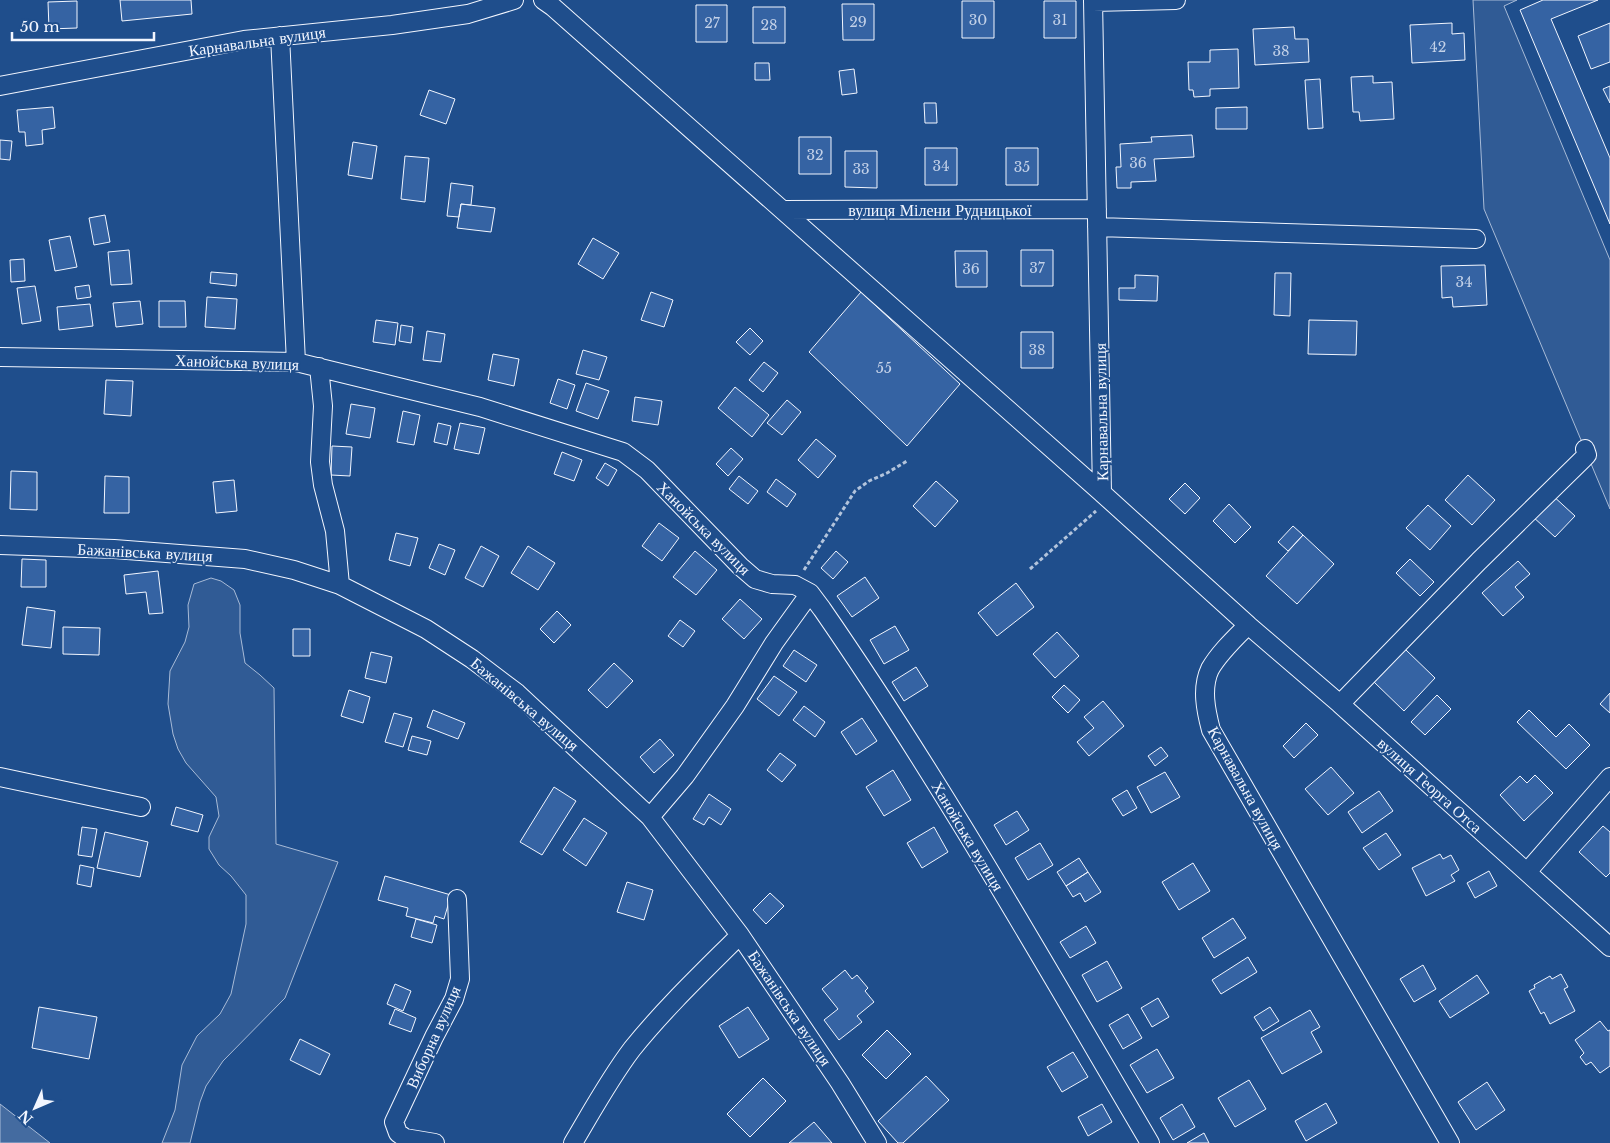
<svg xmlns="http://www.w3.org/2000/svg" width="1610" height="1143" font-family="'Libre Baskerville',serif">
<rect width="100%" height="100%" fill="#1f4e8c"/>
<path fill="#305b95" stroke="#a8bbd7" d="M1473,0h44l-13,6 106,254v249l-126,-300z
M211,578l10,3 13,9 6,15v28l5,30 15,12 14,13 2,156 62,18 -53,136 -62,63 -17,25 -6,16 -10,41h-28l13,-33 7,-45 15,-29 23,-22 11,-20 15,-70v-29l-15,-19 -12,-11 -10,-16v-12l10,-21 -3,-19 -30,-34 -8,-14 -5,-15 -5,-30 2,-33 15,-29 4,-15 -1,-22 6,-21z"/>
<path fill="#446ba0" stroke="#a8bbd7" d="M0,1104l50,39h-50z"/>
<path fill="#3563a3" stroke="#f2f6ff" d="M120,0h71l1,14 -70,7z
M1543,0h55l-47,19 59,139v66l-90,-214z
M77,1v27l-28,1 -1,-27z
M962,1h32v37h-32z
M1044,1h32v37h-32z
M842,4h32v36h-31z
M696,5h31v37h-31z
M753,7h32v36h-32z
M1452,23v11l12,-1 1,27 -53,3 -2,-38z
M1610,23v39l-19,7 -13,-33z
M1294,27l1,12h13l1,23 -54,3 -2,-36z
M1238,49l1,39 -29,1v7l-16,1 -1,-7h-4l-1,-28h22v-12z
M755,63h14l1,17h-15z
M854,69l3,24 -15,2 -3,-24z
M1373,76v7l19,-1 2,37 -34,2 -1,-9h-6l-2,-35z
M1320,79l3,49 -15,1 -3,-49z
M1610,86v17l-7,-14z
M429,90l26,9 -9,25 -26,-9z
M924,103h12l1,20h-12z
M53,107l2,21 -13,2 1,14 -17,2 -1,-14h-6l-2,-22z
M1247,107v22h-31v-21z
M1192,135l2,22 -40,2 2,22 -25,1v6h-14l-1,-21h5l-1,-23 32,-2 -1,-5z
M799,137h32v37h-32z
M0,140l12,1 -2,19 -10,-1z
M353,142l24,4 -5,33 -24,-4z
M925,148h32v37h-32z
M1006,148h32v37h-32z
M845,151h32v37l-32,-1z
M405,156l24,2 -4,44 -24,-3z
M451,183l22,3 -2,19 -10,-1 -2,13 -12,-1z
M461,204l34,4 -4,24 -34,-4z
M105,215l5,27 -16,3 -5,-27z
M70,236l7,31 -22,4 -6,-31z
M593,238l26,15 -16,26 -25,-15z
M129,250l3,34 -21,1 -3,-33z
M1021,250h32v36h-32z
M955,251h32v36h-31z
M24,259l1,22 -14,1 -1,-22z
M1485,265l2,40 -34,2 -1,-10 -10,1 -1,-32z
M211,272l26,2 -1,12 -26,-3z
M1275,273h16l-1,43 -16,-1z
M1135,275l23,1 -1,25 -38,-1v-12h16z
M89,285l2,12 -14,2 -2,-12z
M35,286l6,35 -19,3 -5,-36z
M651,292l22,8 -9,27 -23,-7z
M861,292l99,92 -53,62 -98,-94z
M207,297l30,2 -2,30 -30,-2z
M140,301l3,23 -27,3 -3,-24z
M159,301h26l1,26h-27z
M90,304l3,22 -34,4 -2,-23z
M376,320l22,3 -3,22 -22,-3z
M1309,320l48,1 -1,34 -48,-1z
M401,325l12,2 -2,16 -12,-2z
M750,328l13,13 -13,14 -14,-13z
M427,331l18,3 -4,28 -18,-2z
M1021,332h32v36h-32z
M583,350l24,7 -8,23 -23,-6z
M493,354l26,5 -5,27 -26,-6z
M764,362l14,11 -15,19 -14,-12z
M558,379l17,6 -8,24 -17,-6z
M106,380l27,1 -2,35 -27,-2z
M586,383l23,8 -11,28 -22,-8z
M735,387l34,28 -17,22 -34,-29z
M635,397l27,4 -4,24 -26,-4z
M787,400l14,12 -19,23 -15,-12z
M351,404l24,4 -5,30 -24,-4z
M403,411l17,4 -6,30 -17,-3z
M438,423l13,3 -4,19 -13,-3z
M460,423l25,5 -6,26 -25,-5z
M816,439l20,17 -18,22 -20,-18z
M332,446l20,1 -2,29 -19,-1z
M731,448l12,11 -15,17 -12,-12z
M562,452l20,8 -8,21 -20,-7z
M605,463l12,7 -9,16 -12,-8z
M11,471l26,1v38l-27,-1z
M1468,475l27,25 -23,25 -27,-25z
M105,476l24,1v36h-25z
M739,476l19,15 -10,13 -19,-15z
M776,479l20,15 -9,13 -20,-15z
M234,480l3,31 -21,2 -3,-31z
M936,481l22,20 -23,26 -22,-21z
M1185,483l15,15 -15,16 -16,-15z
M1551,494l24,22 -20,21 -23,-21z
M1229,504l22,23 -16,16 -22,-22z
M1428,505l23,21 -21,24 -24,-22z
M659,523l20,15 -17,23 -20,-15z
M1293,526l10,9 -15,16 -10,-9z
M396,533l22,5 -8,28 -21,-6z
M1303,535l31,29 -37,40 -31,-28z
M439,544l16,6 -10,25 -16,-7z
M481,546l18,10 -16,31 -18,-9z
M528,546l27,17 -17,27 -27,-17z
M695,551l22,19 -21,25 -23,-18z
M836,551l12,11 -15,17 -12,-11z
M22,559l24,1v27h-25z
M1410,559l24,23 -14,14 -24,-23z
M1518,561l12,13 -15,13 9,10 -21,19 -21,-23z
M158,571l5,42 -14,1 -3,-22 -20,2 -2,-19z
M865,577l14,21 -27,19 -15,-21z
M1016,583l18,24 -37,29 -19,-23z
M740,599l22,20 -18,20 -22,-20z
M27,607l28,4 -4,37 -29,-3z
M557,611l14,14 -17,18 -14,-14z
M680,620l15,11 -12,16 -15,-11z
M895,626l14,24 -25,14 -14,-24z
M63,627l37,1 -1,27 -36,-1z
M293,629h17v27h-17z
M1057,632l22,24 -24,22 -22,-24z
M1405,649l30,29 -31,33 -30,-29z
M794,650l23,15 -11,17 -23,-16z
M371,652l21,5 -6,26 -21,-5z
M614,663l19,18 -26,27 -19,-18z
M916,667l12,19 -24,15 -12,-19z
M774,676l23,16 -18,24 -22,-17z
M1064,685l16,15 -12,13 -16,-16z
M349,690l21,7 -7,26 -22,-7z
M1610,693v20l-10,-9z
M1437,695l14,14 -26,26 -14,-13z
M1103,701l21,25 -35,30 -12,-14 17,-14 -10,-11z
M804,706l21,16 -10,15 -22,-17z
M433,710l32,13 -7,16 -31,-12z
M1529,710l27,27 13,-13 21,21 -24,24 -49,-47z
M394,713l18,5 -9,29 -18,-5z
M862,718l15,23 -21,14 -15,-23z
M1306,723l12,12 -24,23 -11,-12z
M412,736l19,5 -4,14 -19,-5z
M660,739l14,16 -20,18 -14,-16z
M1161,747l7,9 -13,10 -7,-10z
M780,753l16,12 -14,17 -15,-12z
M1331,767l23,26 -26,22 -23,-26z
M893,770l18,30 -27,16 -18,-29z
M1165,772l15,25 -29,16 -14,-26z
M1535,775l18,18 -29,28 -24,-26 20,-19 7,7z
M554,787l22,14 -34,54 -22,-13z
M1127,790l10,18 -14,8 -11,-17z
M1379,791l14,20 -31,22 -14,-21z
M709,794l22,15 -10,16 -12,-8 -5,8 -11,-6z
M176,807l27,8 -5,17 -27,-7z
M1017,811l12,19 -23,15 -12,-20z
M584,818l23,15 -21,33 -23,-16z
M1603,826l7,6v41l-4,4 -27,-25z
M82,827l15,2 -5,28 -14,-2z
M934,827l14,25 -26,16 -15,-25z
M105,832l43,10 -8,35 -43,-9z
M1386,833l15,22 -22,15 -16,-22z
M1040,843l13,22 -25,15 -13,-22z
M1440,854l3,5 8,-4 8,15 -8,5 4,6 -29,15 -14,-28z
M1079,858l9,14 -22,14 -9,-14z
M1193,863l17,28 -31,19 -17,-28z
M80,865l14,3 -3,19 -14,-3z
M1489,871l8,15 -22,12 -8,-15z
M1088,872l13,20 -16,10 -5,-9 -7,4 -7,-11z
M385,876l66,19 -7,24 -9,-3 -2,7 -27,-7 2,-8 -30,-8z
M627,882l26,8 -9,30 -27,-8z
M770,893l14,13 -18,18 -13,-14z
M1233,918l13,20 -32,20 -12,-20z
M416,919l21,6 -5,18 -21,-6z
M1086,926l10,17 -26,15 -10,-16z
M1248,957l9,15 -36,22 -9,-14z
M1107,961l15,27 -25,14 -15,-27z
M1423,965l13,24 -22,13 -14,-23z
M845,970l7,9 5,-4 11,13 -3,3 9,11 -17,14 5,6 -23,18 -15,-20 14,-11 -16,-20z
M1561,974l7,13 -4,2 11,22 -25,13 -6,-12 -3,2 -12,-23 6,-3 -1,-3 16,-9 2,3z
M1477,975l12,18 -39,25 -11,-17z
M395,984l16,7 -8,20 -16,-7z
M1158,998l11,19 -17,10 -11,-19z
M39,1007l58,10 -8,42 -57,-11z
M748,1007l21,32 -30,19 -20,-32z
M1270,1007l9,14 -16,10 -9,-14z
M395,1009l21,9 -5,14 -22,-8z
M1310,1010l10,17 -9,5 11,20 -40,22 -21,-36z
M1128,1014l14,24 -19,11 -14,-24z
M1600,1021l8,10 2,-1v36l-10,7 -9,-11 -5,3 -6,-8 4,-4 -9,-13z
M887,1030l24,24 -25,25 -24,-24z
M300,1039l30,15 -10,21 -30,-15z
M1157,1049l17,29 -27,15 -17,-28z
M1073,1052l15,25 -26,15 -15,-25z
M926,1076l23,24 -46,43h-5l-20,-22z
M763,1078l23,23 -36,36 -23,-23z
M1249,1080l17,29 -31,18 -17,-29z
M1487,1082l18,28 -29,20 -18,-28z
M1326,1103l11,20 -31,18 -11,-20z
M1102,1104l10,18 -24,14 -10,-19z
M1182,1104l13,23 -22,13 -13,-22z
M814,1122l18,21h-43z
M1204,1133l5,10h-22z"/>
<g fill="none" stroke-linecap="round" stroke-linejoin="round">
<g stroke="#f2f6ff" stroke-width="20">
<path id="street" d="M543,0l10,7 549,486
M1093,0l9,493 146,132c-13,13 -29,28 -38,44 -9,19 -4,42 1,61l239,413
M1093,2l83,-2
M280,36l16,326
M0,86l244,-46 148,-15 76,-11 46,-14
M783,210l314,-1
M1097,227l379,12
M0,357l296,5 184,45 143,45 24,18 93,96 15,13 17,5 23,1 15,8 12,16c119,172 222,354 328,534
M319,367l4,39 -3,56 3,23 12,46 5,54
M0,545l114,4 131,10 49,11 46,15 86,44 46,30 45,34 133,124 90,118 100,148 37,60
M1248,625l92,79 270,243
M1340,704l139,-143 104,-102 4,-4 -2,-6
M0,777l141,30
M650,817l35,-41 50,-70 39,-63 36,-50
M1527,872l83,-95
M435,1143l-30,-5 -7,-5 -4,-11 40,-85 20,-38 6,-20 -3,-80
M573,1143c19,-32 37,-65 59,-94 33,-41 71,-77 108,-114"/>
</g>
<path stroke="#b3c4dc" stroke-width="3" stroke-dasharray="4 2.5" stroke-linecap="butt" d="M1030,569l66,-58
M804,570l51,-79 14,-10 18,-8 20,-12"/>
<use href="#street" stroke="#1f4e8c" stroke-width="18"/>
</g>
<g text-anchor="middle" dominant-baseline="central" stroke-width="4" stroke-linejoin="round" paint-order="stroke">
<g font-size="14" fill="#c3d1e8">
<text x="978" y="20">30</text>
<text x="1060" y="20">31</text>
<text x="858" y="22">29</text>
<text x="712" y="23">27</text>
<text x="769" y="25">28</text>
<text x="1438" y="47">42</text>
<text x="1281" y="51">38</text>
<text x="815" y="155">32</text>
<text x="1138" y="163">36</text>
<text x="941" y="166">34</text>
<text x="1022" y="167">35</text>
<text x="861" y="169">33</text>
<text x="1037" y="268">37</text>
<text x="971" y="269">36</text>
<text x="1464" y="282">34</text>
<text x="1037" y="350">38</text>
<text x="884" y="368">55</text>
</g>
<g font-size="16" fill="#f2f6ff" stroke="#1f4e8c">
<text transform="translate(257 41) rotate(-8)">Карнавальна вулиця</text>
<text x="940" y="210">вулиця Мілени Рудницької</text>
<text transform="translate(237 362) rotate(2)">Ханойська вулиця</text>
<text transform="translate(1101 412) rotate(-91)">Карнавальна вулиця</text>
<text transform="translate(704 528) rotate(45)">Ханойська вулиця</text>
<text transform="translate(145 552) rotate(3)">Бажанівська вулиця</text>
<text transform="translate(525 704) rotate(40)">Бажанівська вулиця</text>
<text transform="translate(1430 785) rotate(42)">вулиця Георга Отса</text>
<text transform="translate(1246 788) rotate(61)">Карнавальна вулиця</text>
<text transform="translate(968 836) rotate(59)">Ханойська вулиця</text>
<text transform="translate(790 1008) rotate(56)">Бажанівська вулиця</text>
<text transform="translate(433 1037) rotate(-66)">Виборна вулиця</text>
</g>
</g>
<g transform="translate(35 1108) rotate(225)" stroke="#1f4e8c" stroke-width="4" paint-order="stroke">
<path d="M0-4L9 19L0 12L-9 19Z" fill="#f2f6ff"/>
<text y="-8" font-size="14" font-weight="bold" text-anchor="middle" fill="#f2f6ff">N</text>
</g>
<path d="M12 32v8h142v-8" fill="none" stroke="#f2f6ff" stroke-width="2.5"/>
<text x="20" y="32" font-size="15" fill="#f2f6ff" stroke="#1f4e8c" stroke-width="4" paint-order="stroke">50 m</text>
</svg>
